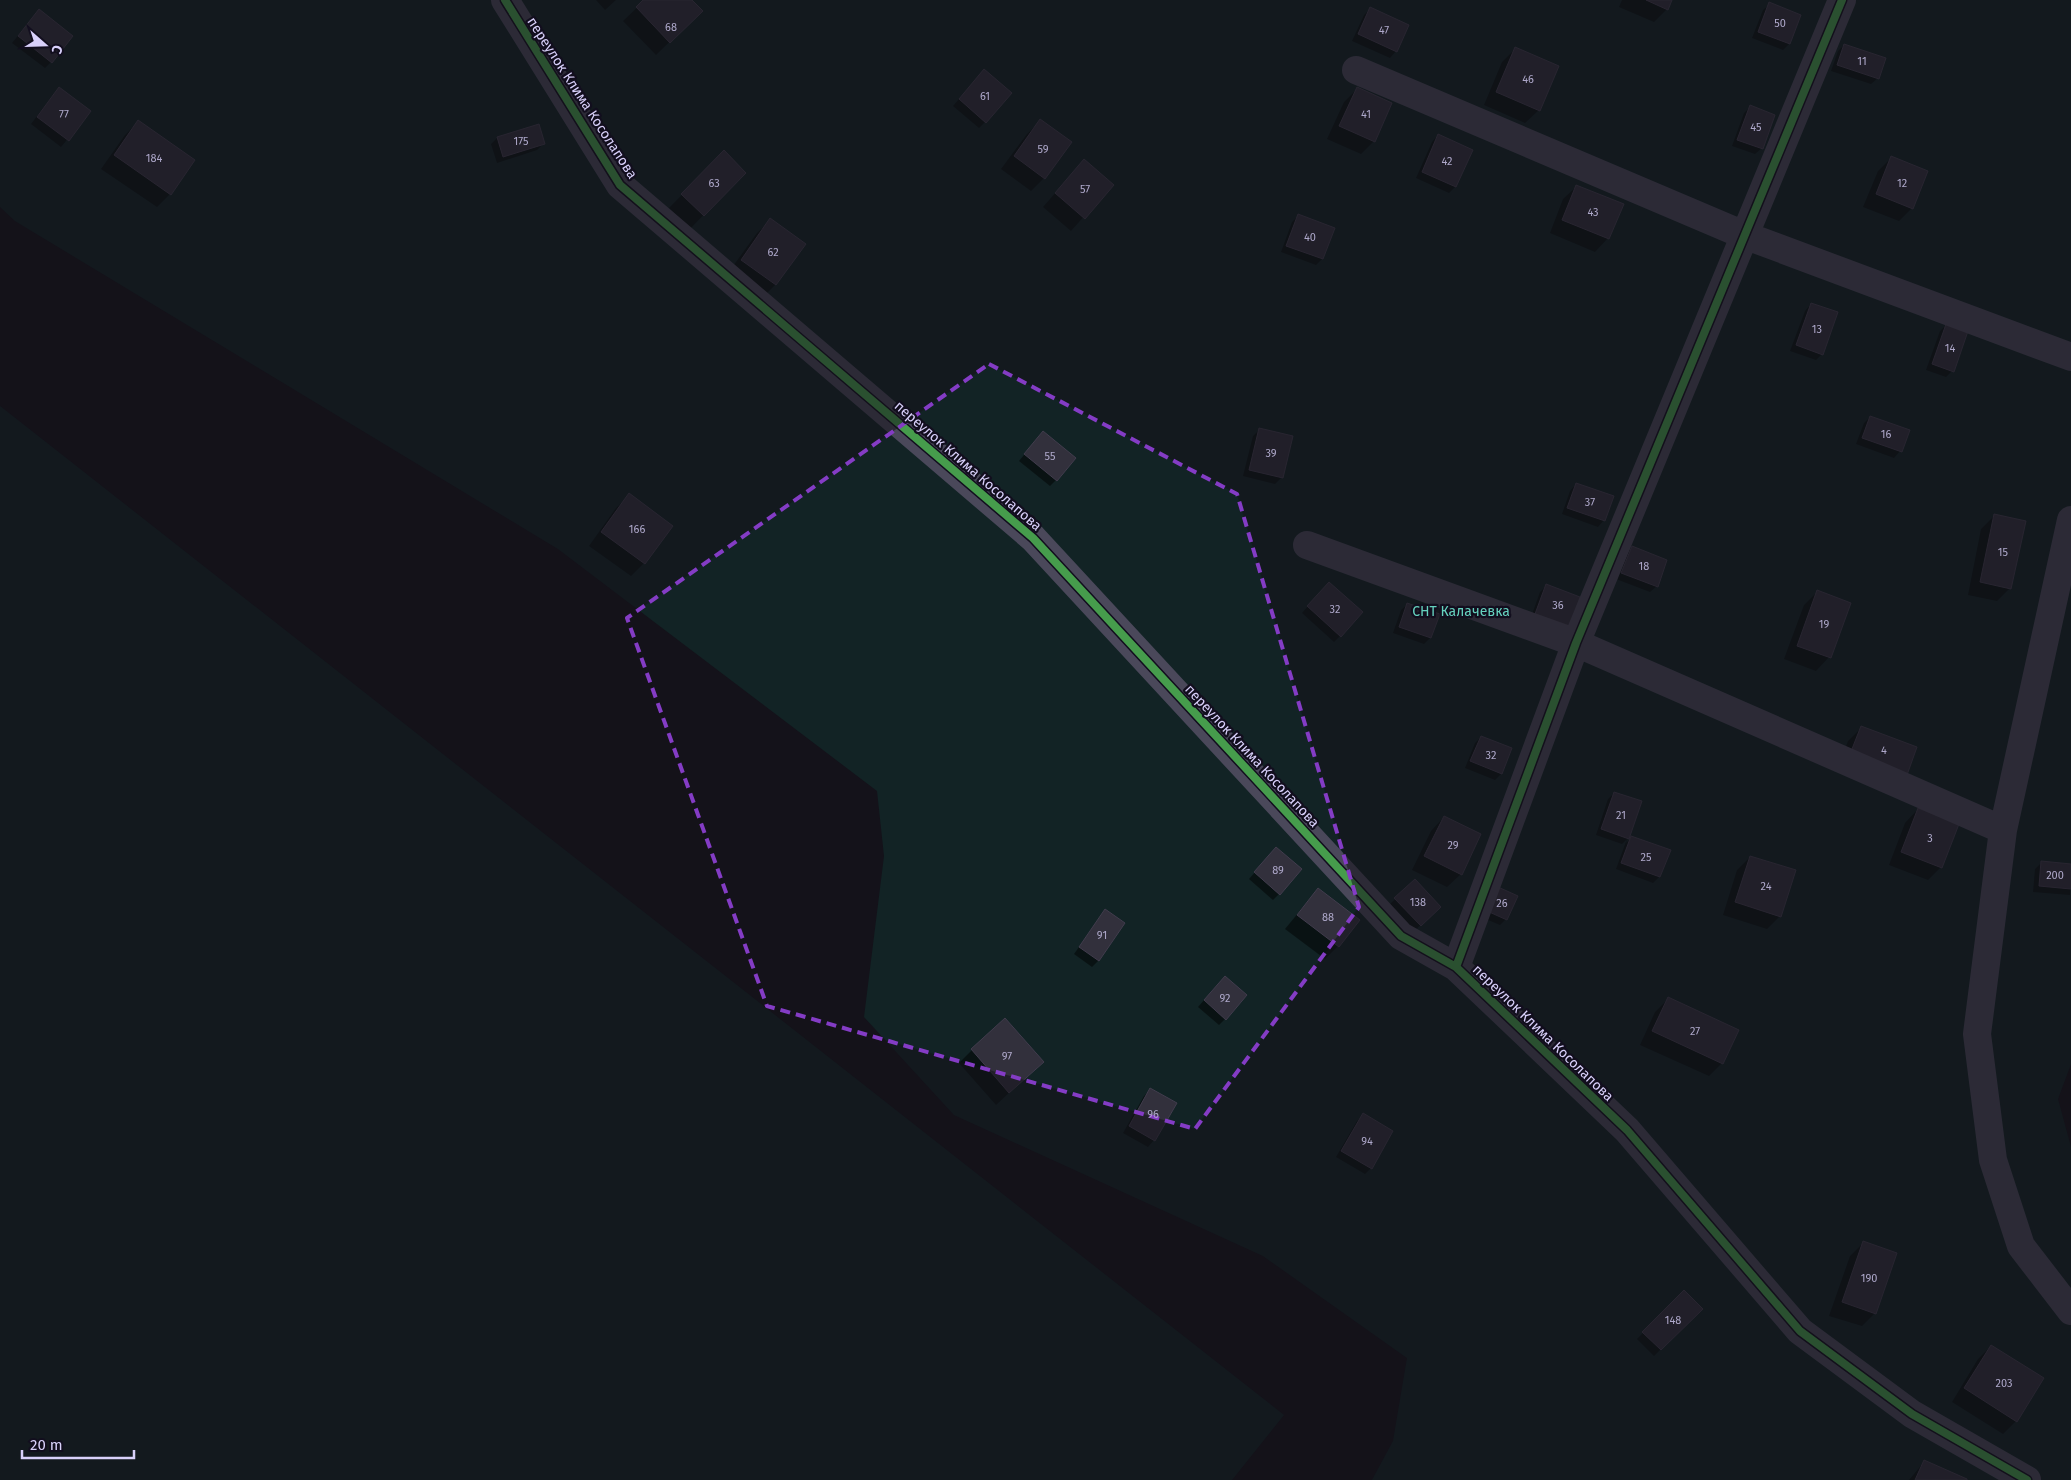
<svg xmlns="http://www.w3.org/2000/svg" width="2071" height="1480" font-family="'Fira Sans',sans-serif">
<rect width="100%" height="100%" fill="#14121a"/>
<path fill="#122325" d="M0,0h2071v1064l-13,35 13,48v333h-699l21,-39 14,-83 -144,-102 -309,-141 -90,-98 20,-161 -7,-65 -319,-242 -543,-328 -15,-14z
M0,406l1284,1009 -52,65h-1232z"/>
<path fill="#0007" d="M596,0h20l-11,10z
M645,0h45l11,11 -45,44 -33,-34z
M1622,0h49l-4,9 -13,13 -35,-15z
M1770,4l30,12 -11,28 -6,6 -31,-12 11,-28z
M1370,9l26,42 -6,7 -38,-17 12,-26z
M39,10l12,52 -6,6 -33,-25z
M1844,45l34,33 -7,6 -40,-13 7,-20z
M1515,49l24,61 -14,13 -41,-18 18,-43z
M978,77l7,45 -6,6 -26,-22z
M1357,89l17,52 -13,13 -34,-15 17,-37z
M53,95l37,17 -29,35 -30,-23z
M1750,107l12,41 -7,6 -23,-8 12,-33z
M1040,121l4,57 -13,13 -30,-22 26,-35z
M138,122l55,38 -23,34 -13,13 -56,-38 24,-34z
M538,126l5,18 -6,6 -40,13 -6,-19 6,-6z
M1438,135l34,15 -17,37 -6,6 -33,-15 16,-36z
M724,152l20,21 -54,56 -21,-21z
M1891,158l21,50 -13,13 -36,-14 15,-36z
M1084,160l28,25 -41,46 -28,-24z
M1577,186l31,52 -13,14 -45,-19 13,-34z
M1298,216l24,43 -6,6 -35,-13 11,-30z
M771,220l33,25 -29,40 -13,13 -34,-25 29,-40z
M1811,304l11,50 -6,6 -26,-9 15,-40z
M1946,325l6,46 -6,6 -20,-7 14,-39z
M1870,417l30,34 -6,7 -38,-14 8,-21z
M1260,429l22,48 -7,7 -32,-8 10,-40z
M1043,432l13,48 -6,6 -31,-25z
M1576,484l28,36 -6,7 -36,-13 8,-23z
M630,495l42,31 -28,37 -13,13 -42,-30 27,-38z
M1994,516l16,72 -13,13 -29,-6 13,-66z
M1632,547l25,39 -7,6 -34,-13 10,-25z
M1546,586l23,39 -7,7 -32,-12 10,-28z
M1322,590l18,46 -6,6 -32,-29z
M1817,592l12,65 -13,14 -32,-12 20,-54z
M1408,604l30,11 -8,23 -6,6 -31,-11 8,-23z
M1861,728l54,19 -77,21 10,-27z
M1481,737l20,37 -6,6 -30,-12 10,-25z
M1614,793l26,9 -14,41 6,-6 27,40 -6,6 -37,-14 11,-30 -5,5 -26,-9 12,-36z
M1918,809l23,58 -13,13 -39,-15 16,-42z
M1444,817l17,57 -14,13 -35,-17 19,-39z
M1270,855l9,39 -6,6 -24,-21z
M1750,857l30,59 -13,13 -44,-14 14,-45z
M2042,862l29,3 -1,30 -37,-3 2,-23z
M1415,880l25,27 -26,24 -25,-26z
M1318,889l20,57 -13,13 -40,-30z
M1491,895l15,24 -6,6 -19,-8z
M1105,911l-6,49 -7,7 -18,-13z
M1218,984l7,35 -6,6 -21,-18z
M1668,999l54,64 -13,13 -69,-31 15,-33z
M972,1050l70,12 -46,43 -37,-42z
M1151,1089l3,51 -6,7 -25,-14 21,-37z
M1363,1115l8,53 -6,6 -29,-17 21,-36z
M1863,1243l12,70 -13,13 -33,-10 21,-60z
M1684,1292l17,17 -47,47 -17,-17z
M1991,1346l25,75 -13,13 -51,-32 26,-43z
M1924,1462l41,18h-56z"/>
<path fill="#32303c" stroke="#413c4d" d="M643,0h49l11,11 -33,32 -34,-36z
M1646,0h26l-4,10z
M1769,2l32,13 -11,29 -32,-12z
M1370,7l39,18 -12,27 -39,-18z
M39,9l34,27 -21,27 -34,-27z
M1844,44l42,14 -7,21 -42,-14z
M1515,47l44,19 -19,45 -44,-19z
M984,69l28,24 -26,30 -27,-24z
M59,87l32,24 -22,30 -32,-24z
M1357,87l35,16 -17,39 -36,-16z
M1750,105l25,10 -12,34 -26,-9z
M1040,119l32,23 -27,37 -31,-23z
M138,120l57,40 -24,35 -57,-40z
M539,124l6,20 -42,13 -6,-20z
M1438,134l35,16 -17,37 -34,-15z
M724,150l22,23 -42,43 -23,-22z
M1891,156l37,15 -15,38 -37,-15z
M1084,159l30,26 -29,34 -30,-26z
M1576,185l48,19 -15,35 -47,-19z
M1298,214l37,14 -12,31 -37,-13z
M770,218l36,26 -30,41 -35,-25z
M1811,303l27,9 -15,43 -27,-10z
M1946,324l22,7 -14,41 -22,-8z
M1870,416l40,14 -8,22 -40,-14z
M1259,428l34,8 -10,42 -34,-8z
M1043,431l33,27 -19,23 -33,-27z
M1576,483l38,13 -9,25 -38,-13z
M629,493l44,33 -28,38 -44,-32z
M1994,514l32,7 -15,68 -31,-7z
M1632,546l35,14 -9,27 -37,-14z
M1329,582l34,30 -22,25 -34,-31z
M1546,584l34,13 -10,29 -35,-12z
M1817,590l34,13 -20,55 -34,-12z
M1407,603l33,11 -9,24 -32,-11z
M1861,726l56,21 -10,28 -57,-21z
M1481,736l31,12 -10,26 -32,-13z
M1614,792l28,9 -13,38 -28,-10z
M1918,808l41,16 -17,44 -41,-16z
M1444,816l37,18 -19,41 -38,-19z
M1631,836l40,14 -11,27 -39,-14z
M1276,847l26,22 -22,26 -26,-23z
M1750,856l46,14 -15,47 -46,-15z
M2041,861l30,3v25l-32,-3z
M1415,879l26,28 -20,19 -27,-28z
M1498,887l20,9 -11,24 -20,-9z
M1318,888l42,32 -21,27 -42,-32z
M1105,909l20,14 -26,38 -20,-14z
M1225,976l22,19 -21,25 -22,-20z
M1668,997l71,33 -16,34 -71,-33z
M1005,1018l39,44 -35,31 -38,-44z
M1150,1088l27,15 -22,38 -26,-15z
M1363,1113l30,18 -21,38 -31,-18z
M1863,1241l34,12 -21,61 -34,-12z
M1684,1290l19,19 -42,41 -19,-18z
M1991,1345l53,33 -27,44 -53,-34z
M1924,1460l43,19v1h-52z"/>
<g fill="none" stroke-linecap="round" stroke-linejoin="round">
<path stroke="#4a485a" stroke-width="28" d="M505,0l115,185 413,353 368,398 55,31 171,163 173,201 112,83 115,66
M1356,70l388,165 327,122
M2071,520l-68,310 -26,204 16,126 28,86 50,65
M1307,545l269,98 427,187
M1456,967l120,-324 266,-643"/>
<g stroke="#120e1e" stroke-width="11">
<path id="cycleway" d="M505,0l115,185 413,353 368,398 55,31 171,163 173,201 112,83 115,66
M1456,967l120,-324 266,-643"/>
</g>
<use href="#cycleway" stroke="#469c4c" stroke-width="8"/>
</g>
<path d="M0 0H2071V1480H0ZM989,364l248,130 122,413 -164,222 -428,-123 -140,-388z" fill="#14121a" fill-opacity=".55" fill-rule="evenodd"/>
<path fill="none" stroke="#843cc5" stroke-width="4" stroke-dasharray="10 6" stroke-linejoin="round" d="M989,364l248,130 122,413 -164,222 -428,-123 -140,-388z"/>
<g text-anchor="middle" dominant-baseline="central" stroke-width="4.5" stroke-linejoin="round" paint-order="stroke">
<g font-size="11" fill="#aea8ca">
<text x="1780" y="23">50</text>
<text x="671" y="27">68</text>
<text x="1384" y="30">47</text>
<text x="1862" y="61">11</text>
<text x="1528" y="79">46</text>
<text x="985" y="96">61</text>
<text x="64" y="114">77</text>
<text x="1366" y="114">41</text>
<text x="1756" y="127">45</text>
<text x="521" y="141">175</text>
<text x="1043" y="149">59</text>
<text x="154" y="158">184</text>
<text x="1447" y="161">42</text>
<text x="714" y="183">63</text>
<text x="1902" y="183">12</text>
<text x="1085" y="189">57</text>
<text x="1593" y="212">43</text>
<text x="1310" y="237">40</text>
<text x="773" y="252">62</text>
<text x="1817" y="329">13</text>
<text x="1950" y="348">14</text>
<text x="1886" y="434">16</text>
<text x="1271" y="453">39</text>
<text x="1050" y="456">55</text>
<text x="1590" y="502">37</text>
<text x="637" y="529">166</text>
<text x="2003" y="552">15</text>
<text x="1644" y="566">18</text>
<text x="1558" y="605">36</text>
<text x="1335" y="609">32</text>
<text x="1824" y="624">19</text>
<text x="1884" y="750">4</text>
<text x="1491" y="755">32</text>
<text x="1621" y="815">21</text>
<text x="1930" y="838">3</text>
<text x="1453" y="845">29</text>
<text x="1646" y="857">25</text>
<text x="1278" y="870">89</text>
<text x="2055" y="875">200</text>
<text x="1766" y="886">24</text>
<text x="1418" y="902">138</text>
<text x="1502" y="903">26</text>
<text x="1328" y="917">88</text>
<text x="1102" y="935">91</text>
<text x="1225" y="998">92</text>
<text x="1695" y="1031">27</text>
<text x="1007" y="1056">97</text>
<text x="1153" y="1114">96</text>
<text x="1367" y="1141">94</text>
<text x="1869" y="1278">190</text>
<text x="1673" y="1320">148</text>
<text x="2004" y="1383">203</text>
</g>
<g font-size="14" fill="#d8d0fa" stroke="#120e1e">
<text transform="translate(582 98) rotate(57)">переулок Клима Косолапова</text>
<text transform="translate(968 466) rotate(41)">переулок Клима Косолапова</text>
<text transform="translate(1252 756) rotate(47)">переулок Клима Косолапова</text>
<text transform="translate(1543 1033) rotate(44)">переулок Клима Косолапова</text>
</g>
<g font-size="14" fill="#65d1be" stroke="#120e1e">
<text x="1461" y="611">СНТ Калачевка</text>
</g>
</g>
<g transform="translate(45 45) rotate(110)" stroke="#120e1e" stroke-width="4" paint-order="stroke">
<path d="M0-4L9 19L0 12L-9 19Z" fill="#d8d0fa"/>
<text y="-8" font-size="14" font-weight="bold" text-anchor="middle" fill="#d8d0fa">С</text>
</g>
<path d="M22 1450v8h112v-8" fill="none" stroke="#d8d0fa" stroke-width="2.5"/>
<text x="30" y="1450" font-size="15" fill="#d8d0fa" stroke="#120e1e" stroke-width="4" paint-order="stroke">20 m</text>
</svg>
